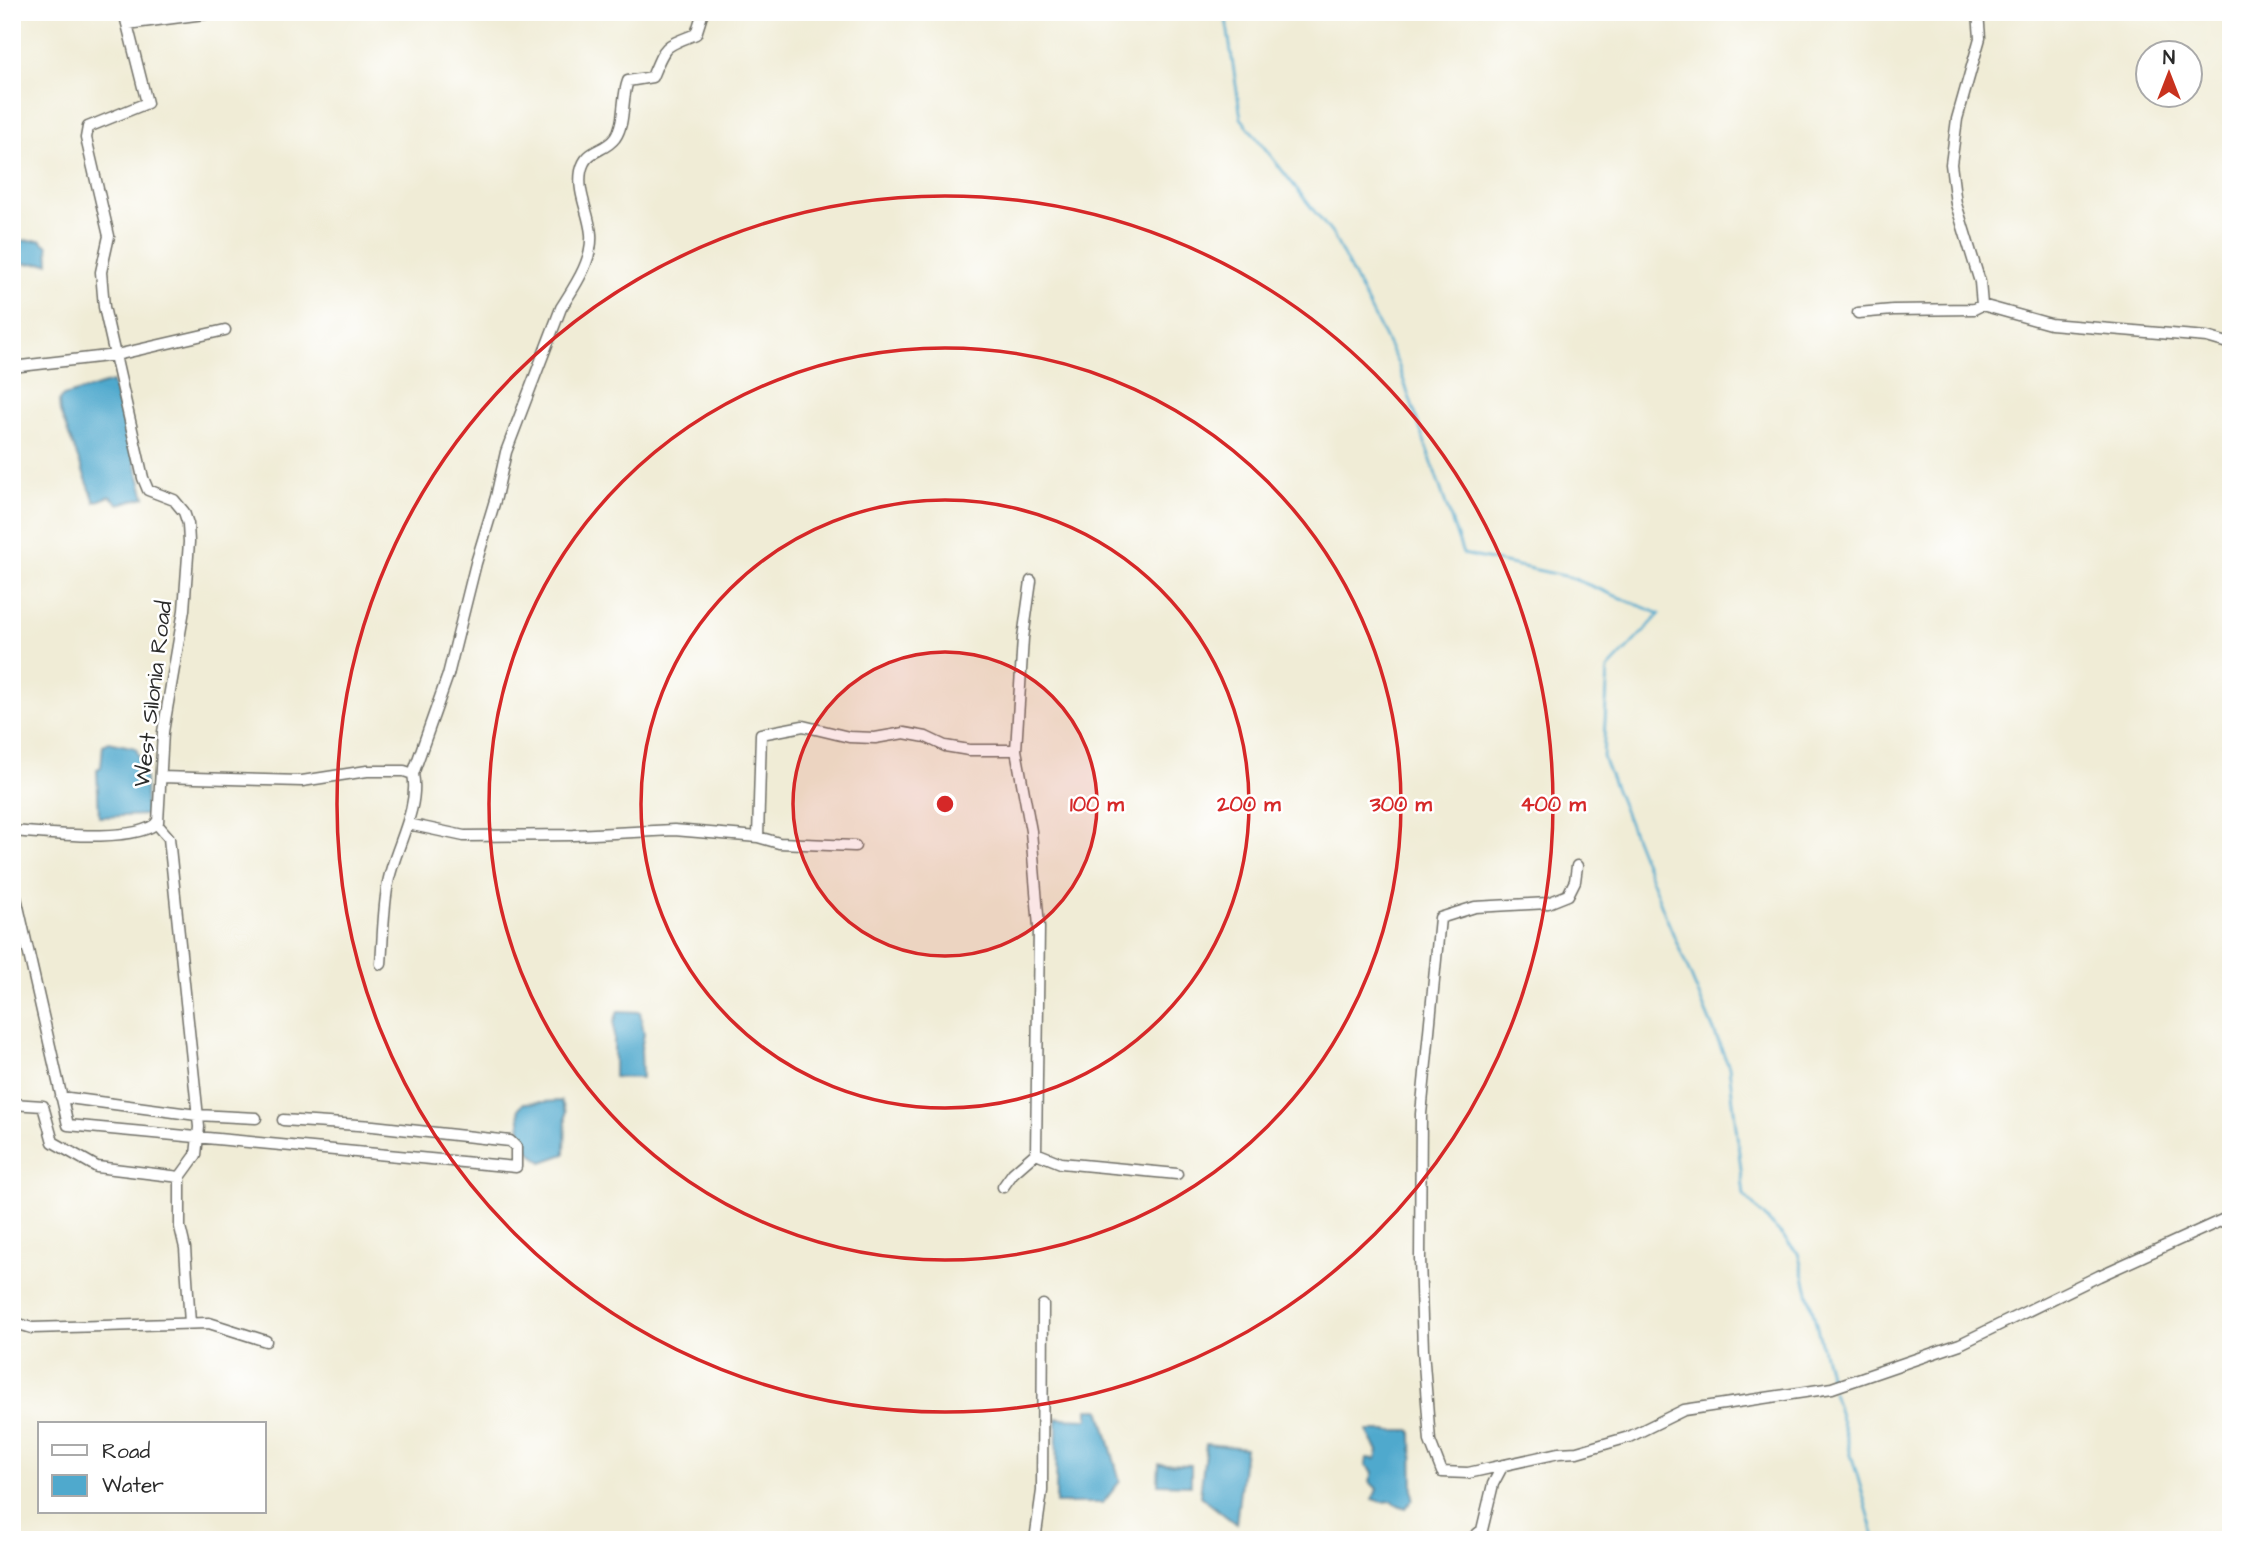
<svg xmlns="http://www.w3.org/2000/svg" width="2243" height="1552" font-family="'Architects Daughter',sans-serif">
<rect width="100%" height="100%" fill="#fff"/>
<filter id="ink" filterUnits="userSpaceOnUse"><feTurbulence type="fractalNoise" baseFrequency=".0143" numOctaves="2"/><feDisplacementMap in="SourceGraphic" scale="14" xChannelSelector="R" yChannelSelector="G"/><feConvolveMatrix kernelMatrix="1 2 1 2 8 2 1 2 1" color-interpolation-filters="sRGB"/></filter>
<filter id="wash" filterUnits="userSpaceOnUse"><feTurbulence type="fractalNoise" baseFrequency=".00686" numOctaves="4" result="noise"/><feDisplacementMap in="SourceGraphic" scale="28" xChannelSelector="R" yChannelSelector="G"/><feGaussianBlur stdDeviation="1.57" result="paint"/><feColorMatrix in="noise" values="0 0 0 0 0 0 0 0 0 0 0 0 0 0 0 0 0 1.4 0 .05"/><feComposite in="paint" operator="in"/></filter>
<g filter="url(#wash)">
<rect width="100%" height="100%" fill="#f0ecd6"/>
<path fill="#4fa9cd" stroke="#3d6a7c" stroke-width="2" d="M40,240l8,6 1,17 -37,1v-23z
M112,382l33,115 -26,7 -9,-8 -15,6 -35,-90 -1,-11 4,-5z
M109,742l27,6 9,29 1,38 -47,2 -2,-48 4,-2 2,-22z
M618,1011l22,1 4,22 -3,15 1,29 -28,-1v-54z
M561,1101l5,11 -1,42 -23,8 -20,-18 -3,-36 5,-5z
M1088,1409h12l20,72 -17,22h-47l1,-85 31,1z
M1367,1431h45l1,68 -7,9 -11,-4 -2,-3 -11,1 -9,-3 4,-10 -7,-7 3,-10 -7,-7 1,-7 9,1 2,-8z
M1206,1444l39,4 -9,76 -36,-28z
M1159,1464l32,1v20l-33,-1z"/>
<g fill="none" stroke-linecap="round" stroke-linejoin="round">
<path stroke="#4fa9cd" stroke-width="2.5" d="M1225,12l16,106 92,117 65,129 65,190 106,23 91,37 -52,55 -5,88 63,160 63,150 15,128 54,58 34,133
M1833,1392l43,148"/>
</g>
</g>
<g filter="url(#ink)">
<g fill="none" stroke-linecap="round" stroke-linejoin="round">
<g stroke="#706f67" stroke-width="13">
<path id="street" d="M1978,12l2,26 -23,81 -6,45 5,40 24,78 2,23
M127,24l92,-12
M1858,313l35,-3 81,-1 8,-4 68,19 157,13 24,7
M12,367l104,-12 109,-25
M161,777l141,4 65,-10h37l9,3
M156,823l13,15 30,289 -3,28 -16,22v50l5,21 5,75
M408,824l56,12 110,-1 100,-5 84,7 21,6 76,3
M12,831c32,2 124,13 146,-9l5,-90 21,-122 5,-68 -1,-18 -4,-12 -10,-12 -26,-10 -5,-12 -39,-171 -3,-35 8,-36 -23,-98 2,-11 59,-24 -23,-91
M758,837l3,-103 42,-8 46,11 26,1 29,-5 22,4 19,9 24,4h47
M1577,866l-2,15 -7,14 -20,8 -73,4 -35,11 -19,196 -1,144 3,92 7,91 12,31 26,1 91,-20 18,-1 52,-15 55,-27 148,-22 128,-44 139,-68 132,-60
M12,880l56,245 448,42v-20l-6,-6 -137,-15 -90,-6
M381,964c2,-26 2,-55 7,-81 6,-34 32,-73 25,-109l35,-99 28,-112 20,-66 10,-45 55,-144c13,-21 32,-47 30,-74 -2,-22 -14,-41 -10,-63 5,-23 23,-18 34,-33 11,-16 6,-39 13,-57l24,-4c14,-33 11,-30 44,-43l7,-22
M61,1097l136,18 59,3
M12,1104l31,2 10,36 44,25 83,10
M1036,1153l25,10 116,11
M1003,1187l10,-14 23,-20 3,-226 -8,-96 -15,-81 7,-112 8,-57
M12,1322l20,6 177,-5 57,18
M1035,1540l7,-49 1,-186
M1451,1540l20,-1 11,-9 11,-46 10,-19"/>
</g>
<use href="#street" stroke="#fff" stroke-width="10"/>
</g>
</g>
<circle cx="945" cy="804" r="152" fill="#d62828" fill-opacity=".12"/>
<g fill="none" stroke="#d62828" stroke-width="3.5">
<circle cx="945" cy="804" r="152"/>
<circle cx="945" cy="804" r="304"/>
<circle cx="945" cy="804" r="456"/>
<circle cx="945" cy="804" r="608"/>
</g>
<g text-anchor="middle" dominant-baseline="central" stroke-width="5" stroke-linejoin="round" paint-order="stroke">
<g font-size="23" fill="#2b2b2b" stroke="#fff">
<text transform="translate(153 694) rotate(-83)">West Silonia Road</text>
</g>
</g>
<circle cx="945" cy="804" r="10" fill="#d62828" stroke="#fff" stroke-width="3.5"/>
<g font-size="21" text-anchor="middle" font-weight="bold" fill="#d62828" stroke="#fff" stroke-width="5" stroke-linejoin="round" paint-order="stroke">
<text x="1097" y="811">100 m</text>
<text x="1249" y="811">200 m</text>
<text x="1401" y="811">300 m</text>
<text x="1553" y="811">400 m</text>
</g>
<rect width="2243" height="1552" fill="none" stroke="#fff" stroke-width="42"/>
<rect x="38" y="1422" width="228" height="91" fill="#ffffff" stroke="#aaaaaa" stroke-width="2"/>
<rect x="52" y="1445" width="35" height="10" fill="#ffffff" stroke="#aaaaaa" stroke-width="2"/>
<text x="102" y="1458" font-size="21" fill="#2b2b2b">Road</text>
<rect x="52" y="1475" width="35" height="21" fill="#4fa9cd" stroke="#aaaaaa" stroke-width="2"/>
<text x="102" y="1492" font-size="21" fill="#2b2b2b">Water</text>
<g transform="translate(2169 74)"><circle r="33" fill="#ffffff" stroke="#aaaaaa" stroke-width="2"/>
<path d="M0-5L12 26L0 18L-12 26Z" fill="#c8321e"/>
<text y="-10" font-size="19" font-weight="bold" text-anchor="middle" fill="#2b2b2b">N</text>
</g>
</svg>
